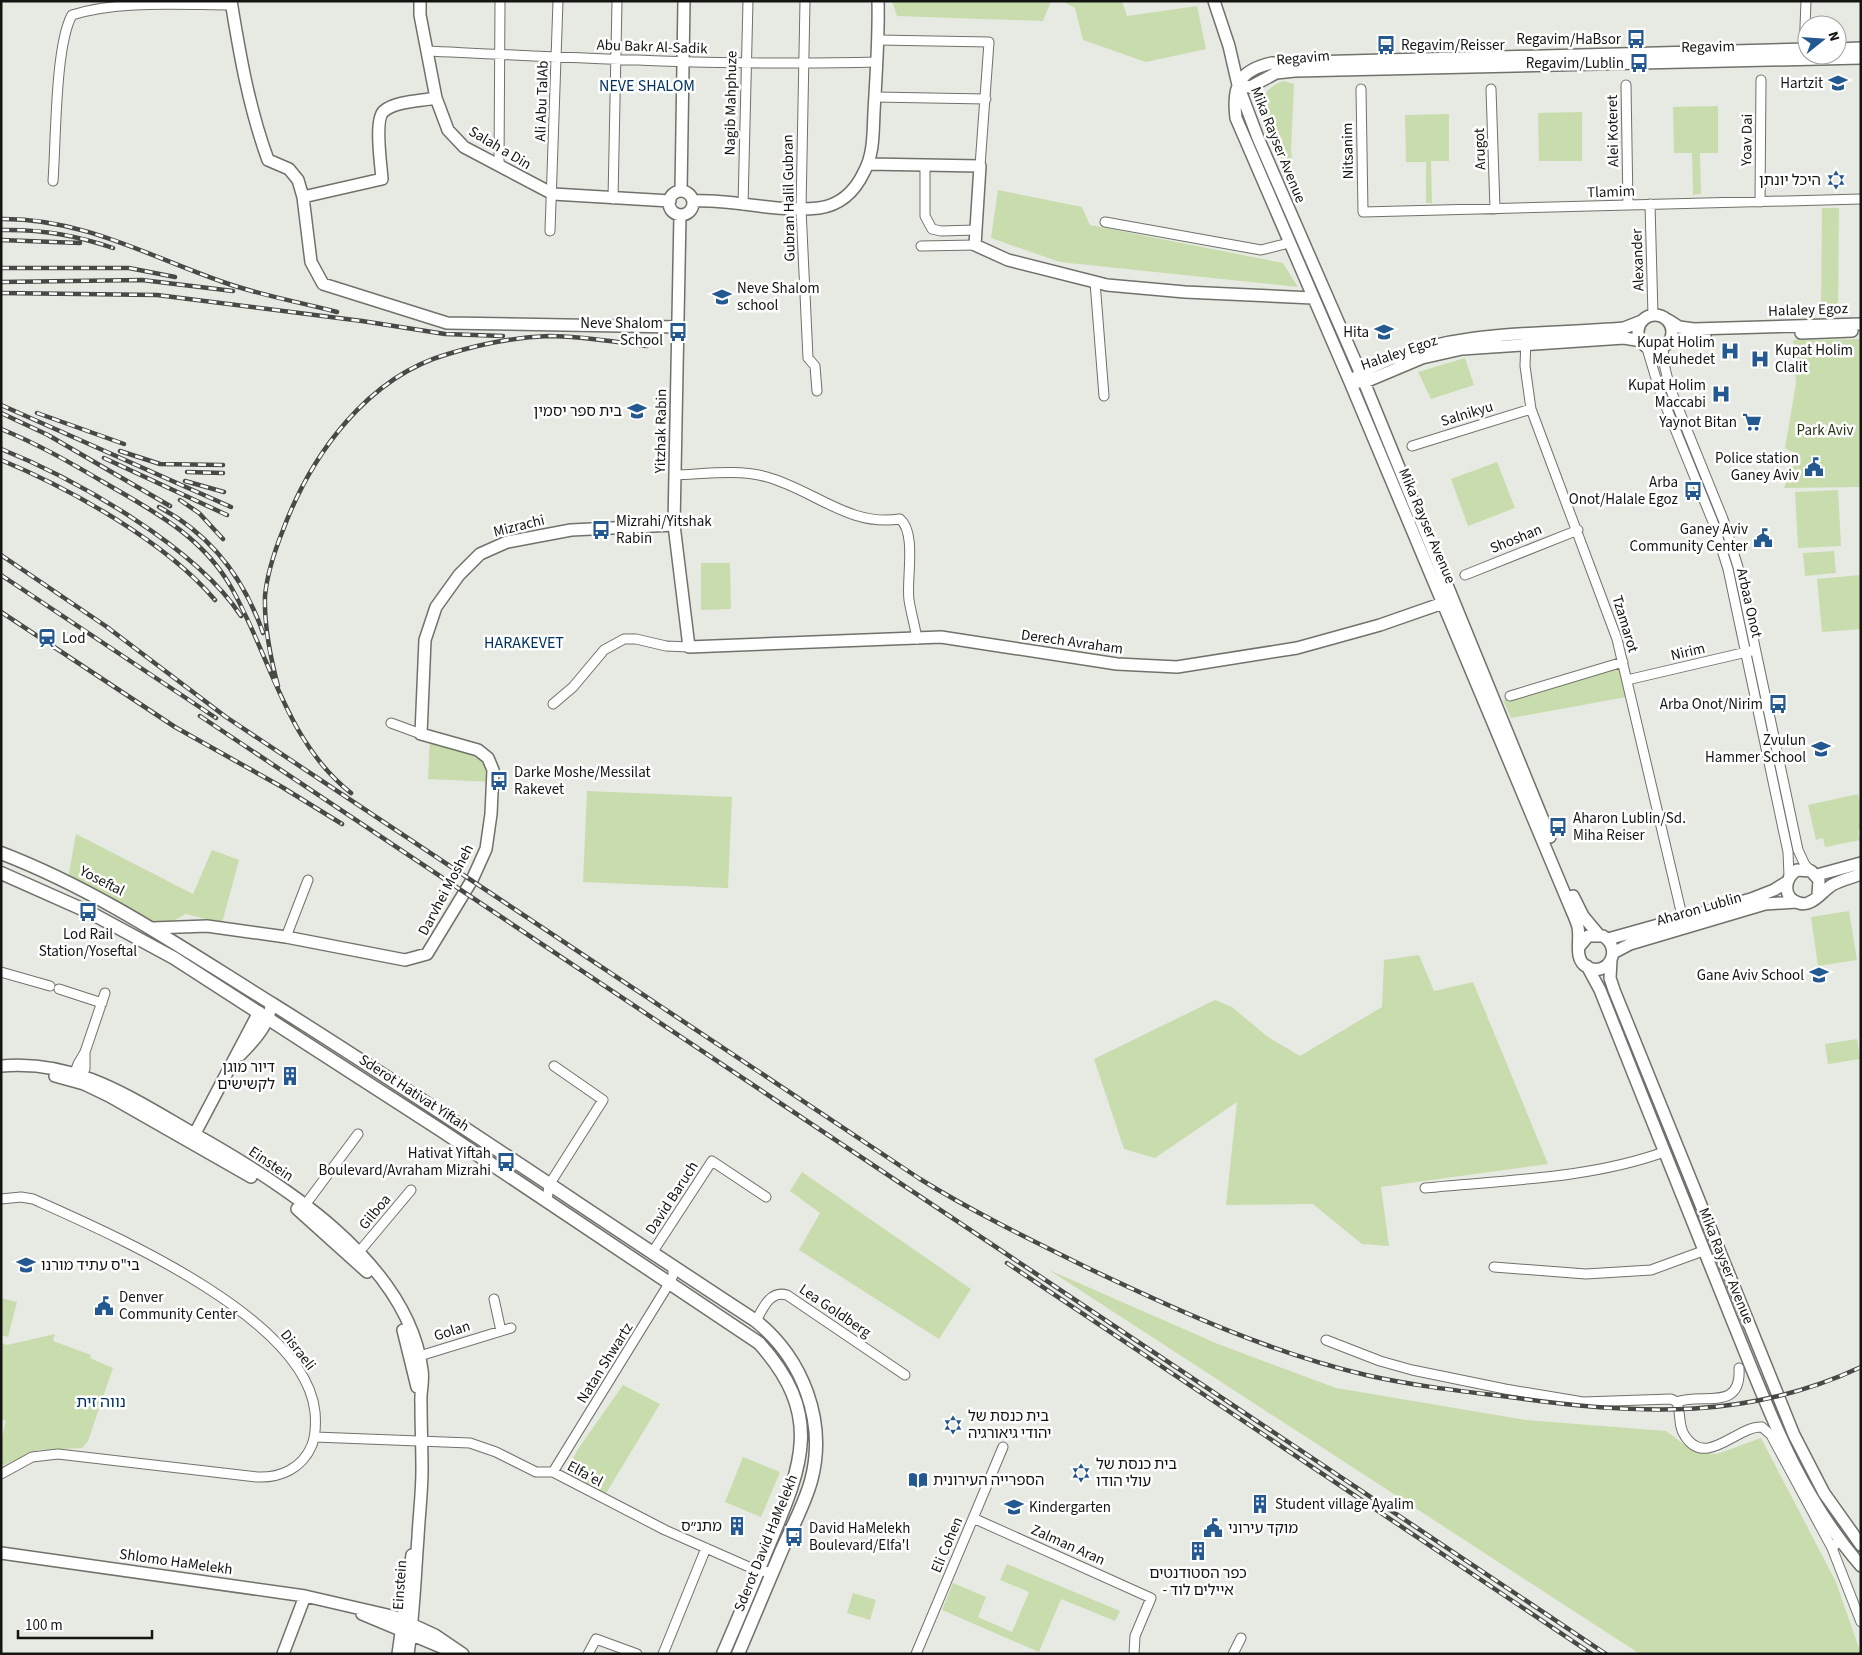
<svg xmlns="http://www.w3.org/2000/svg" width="1862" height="1655" font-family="'Source Sans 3','Noto Sans Hebrew',sans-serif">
<rect width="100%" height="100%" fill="#e7eae2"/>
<path fill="#c9dcad" d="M892,1h159l-8,20 -146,-5z
M1062,1h60l5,15 70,-10 9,43 -60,13 -63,-22 -8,-32z
M1284,81l10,3 -3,67 5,41 -33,-75c-2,-20 2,-30 21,-36z
M1718,106v47h-18l1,41 -8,1 -1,-42h-18l-1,-46z
M1582,112v49h-43l-1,-48z
M1449,114v47h-18l1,42h-6v-41h-20l-1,-47z
M998,190l84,17 8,18 193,38 15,24 -238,-25 -69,-24z
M1822,208h17l-1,104 -17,-1z
M1861,339v148l-77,1 14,-33 -13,-7 11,-64 -3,-44z
M1465,358l9,27 -43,14 -13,-27z
M1497,462l18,46 -47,18 -17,-47z
M1838,490l3,56 -43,2 -3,-56z
M1834,551l2,22 -31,3 -2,-23z
M701,563h29l1,46 -30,1z
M1861,575v54l-39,3 -5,-53z
M1620,667l6,30 -115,21 -8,-18z
M430,736l54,17 9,29 -65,-3z
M587,791l145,6 -4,91 -145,-6z
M1858,794l3,13v23l-3,1 2,9 -35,7 -2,-9 -7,2 -8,-35z
M76,834l117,60 19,-44 27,10 -17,63 -36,-9 -15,8 -13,3 -90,-46z
M1849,911l8,49 -39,6 -7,-49z
M1419,955l15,36 39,-9 75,182 -167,23 8,59 -27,-2 -49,-40 -87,1 11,-103 -82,56 -31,-9 -30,-90 121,-59 17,7 36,30 32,19 82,-49 2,-47z
M1857,1039l3,20 -32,5 -3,-20z
M802,1172l169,117 -32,50 -140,-89 21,-37 -30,-22z
M1049,1270l169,74 118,44 190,32 140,11 27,20 24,3 44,-16 75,144 25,72h-221z
M1,1298l16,4 -9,35 -7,-2z
M55,1334l-2,7 38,14 -1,3 23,10 -25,73 -6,7 -44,2 -37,16v-24l5,-21 -5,-2v-76l6,2z
M623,1385l37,19 -55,91 -31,-16 -7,-9 11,-21z
M743,1457l37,15 -19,45 -36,-15z
M1007,1564l113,47 -5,10 -54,-22 -22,53 -97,-42 11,-27 33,14 -8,20 34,15 17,-40 -29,-12z
M853,1593l23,7 -6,20 -23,-7z"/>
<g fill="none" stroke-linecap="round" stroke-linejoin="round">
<g stroke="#6f726a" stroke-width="11">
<path id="minor" d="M805,1l-4,208 7,149 7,8 2,25
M878,40l111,2 -9,124
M427,51c150,7 300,15 450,11
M1804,53l2,-52
M1626,85l2,120
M1361,89l2,123 498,-13
M1491,89l4,120
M875,97l111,2
M925,165v51l7,13 9,2 35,-1
M499,166l1,-165
M53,181c3,-39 2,-136 19,-166 47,-15 110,-10 160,-10
M613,199l4,-198
M1760,202l1,-122
M1650,204l3,111
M743,205l5,-204
M1105,222l156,28 28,-7
M550,231l8,-230
M921,246l54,-1
M1095,282l9,114
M1526,338l-1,28 6,43 86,230 67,285
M1646,345l14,47 53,130 15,47 60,283 1,24
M1663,346l1,18 6,24 53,131 15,48 60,283 7,15 6,6
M1412,446l119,-37
M675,475c30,-1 63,-6 92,2 47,13 82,50 133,42 17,14 6,61 9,81 2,13 6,26 8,39
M1465,575l113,-45
M1627,680l124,-29
M1510,696l113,-34
M553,704l20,-17 31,-37 20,-11h12l30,7 23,1
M391,723l30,11
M286,937l22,-57
M1,972l49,14
M59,989l43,14
M77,1079l-2,-7 3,-8 7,-12 20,-59
M79,1079l6,-10v-17
M1425,1188c79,-8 164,-9 239,-36
M1,1199l20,-2 12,2c78,35 272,118 282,213 1,12 1,22 -3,33 -10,24 -32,33 -55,32l-199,-23 -26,3 -31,17
M547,1201l2,-16 54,-85 -49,-34
M305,1205l53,-71
M359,1252l52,-62
M652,1253l60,-92 54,36
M1494,1267l92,7 65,-4 52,-19
M494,1299l7,32
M756,1321c7,-13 14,-31 31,-26l118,80
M1326,1340l54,21 32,9 93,19 78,13 88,-3 6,3c4,11 1,25 8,34 21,33 53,-11 77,-9l9,8 61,113
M413,1358l98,-30
M1677,1402c24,-10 65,11 62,-34
M315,1437l155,6 26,9 40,20h17l112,58 93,41 15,1
M553,1472l117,-190 3,-7v-9
M973,1518l178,80 -16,38 -1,18
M1836,1544l-4,4 29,74
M588,1654l8,-15 41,15
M663,1654l43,-106
M916,1654l87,-207
M1233,1654l8,-16"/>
</g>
<g stroke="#6f726a" stroke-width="14">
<path id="tertiary" d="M231,1c9,55 18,107 37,159l21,9 9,11 5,17 8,65 12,22 124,39 231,4
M420,1v14l16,83 12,32 16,17 89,47 117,7
M1214,1l15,45 9,39 20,53 102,234 190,465
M1837,49l24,-1
M1238,85l12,2 26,-14 19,-2 566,-13
M868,164l112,2 -5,79 33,15 99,25 78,7 128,6
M681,191l3,-190
M669 203a12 12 0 1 1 24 0a12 12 0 1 1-24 0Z
M303,197l79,-18c-1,-14 -8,-60 2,-68 12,-10 37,-10 52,-13
M693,201c41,-2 84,12 126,7 22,-3 36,-17 45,-36 10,-18 9,-40 10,-60 2,-37 5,-74 4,-111
M680,215l-6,310 15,122 252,-10 176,27 60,3 120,-19 83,-23 63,-22
M1638 332a17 17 0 1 1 34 0a17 17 0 1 1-34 0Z
M1668,320l11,7 15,2 167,-5
M1801,333l51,-2
M1667,343l20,-6 18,-1
M1355,378c9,-9 22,-13 33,-18 76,-31 156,-25 236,-32l18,-7
M1357,382h8l57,-24 40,-9 162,-11 18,3
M1817,875l44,-12
M1818,895l1,-15 -8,-9 -14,-1c-13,8 -15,28 2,33 3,1 8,1 11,-1 8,-3 14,-12 22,-17 9,-5 19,-7 29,-11
M1573,896l10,20 15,18
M153,928l54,-2 79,11 119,23 22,-6 45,-74 14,-31 5,-35 2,-44 -5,-12 -10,-8 -57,-16 4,-94 11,-33 23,-32 21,-21 27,-12 64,-12 103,-5
M1608,939l143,-40 23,-9 13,-8
M1579,947l9,-11h15c21,14 4,42 -16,31 -14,-8 -6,-27 -9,-40 -2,-8 -6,-15 -9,-23l-219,-522 -114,-264c-4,-32 3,-48 36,-55l535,-14
M1613,953l17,-9 135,-40 31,-2
M1611,960l-1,18 4,12 180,445 30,58 37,52
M1587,966l13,24c44,110 87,220 132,330 36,88 65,172 129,246
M240,1055c13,-13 31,-32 31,-52
M1,1066c74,-7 129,31 190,66 88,49 217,129 231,238 2,11 -2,22 -1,33 0,23 1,45 1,67 0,23 -3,45 -4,67 -3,39 -4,78 -10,117
M55,1076l29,8 25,12 142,81
M192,1139l67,-127
M297,1209l70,63
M403,1330l14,57
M1,1553l304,43 91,21 39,18 28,19
M362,1614l91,38
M283,1654l22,-58
M398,1654l14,-99"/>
</g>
<g stroke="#6f726a" stroke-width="15">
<path id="secondary" d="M1,853c99,38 184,97 273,152 163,102 321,211 482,316 47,38 71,101 55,160 -7,25 -20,48 -30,71 -14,34 -29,68 -43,102
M1,873l90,40 83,45 268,173 317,212c64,71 44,121 11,199 -15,37 -31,75 -47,112"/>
</g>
<use href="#minor" stroke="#fff" stroke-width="9"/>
<use href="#tertiary" stroke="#fff" stroke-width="11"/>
<use href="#secondary" stroke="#fff" stroke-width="12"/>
<g stroke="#474945" stroke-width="4.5">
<path id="rail" d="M1,219c81,-1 147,37 222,63 36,13 76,20 114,30
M1,230c40,-1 75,5 112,18
M1,240l79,3
M1,268h128l46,9
M1,282l141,-2 91,11
M1,293l156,2 205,26 83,13 58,2
M1,405l230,102
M1,413l47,22 122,71
M37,413l87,31
M1,429c37,15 70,34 104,54 48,28 97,53 126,104 40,70 54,154 120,206
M1,449c75,30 195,98 240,167
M120,451l40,13 63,1
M104,458l123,57
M1,460c70,29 165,82 214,140
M187,472l36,1
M185,481l39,11
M180,500l19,13 24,26
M159,507c51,27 85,71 104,126
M1,555l106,72 119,90 694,462c55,34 113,62 172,91 89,42 177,82 274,105 52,12 105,17 158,24 117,16 226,20 337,-32
M1,575l215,143
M1,612l174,115 107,60 60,37
M278,686c-8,-30 -14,-59 -13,-90 2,-22 10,-46 18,-66 28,-75 84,-153 165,-176 33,-10 67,-17 101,-18 33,0 66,6 98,10
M200,716l1406,938
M1007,1263l585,391"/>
</g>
<use href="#rail" stroke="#fff" stroke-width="2.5" stroke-dasharray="8" stroke-linecap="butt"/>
</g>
<defs>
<g id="bus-bare" transform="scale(1.5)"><path d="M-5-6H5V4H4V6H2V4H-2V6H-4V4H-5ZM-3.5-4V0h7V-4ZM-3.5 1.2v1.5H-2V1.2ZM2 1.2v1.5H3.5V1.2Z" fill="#235891" stroke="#fff" stroke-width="2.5" paint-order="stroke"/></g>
<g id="school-bare" transform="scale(1.5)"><path d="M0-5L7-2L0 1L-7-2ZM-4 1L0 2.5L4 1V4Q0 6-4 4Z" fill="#235891" stroke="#fff" stroke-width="2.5" paint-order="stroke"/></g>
<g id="synagogue-bare" transform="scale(1.5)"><path d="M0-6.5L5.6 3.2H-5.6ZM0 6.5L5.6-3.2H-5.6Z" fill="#235891" stroke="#fff" stroke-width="2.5" paint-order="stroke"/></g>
<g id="hospital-bare" transform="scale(1.5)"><path d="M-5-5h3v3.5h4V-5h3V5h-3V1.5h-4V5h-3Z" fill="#235891" stroke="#fff" stroke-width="2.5" paint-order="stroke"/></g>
<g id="supermarket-bare" transform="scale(1.5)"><path d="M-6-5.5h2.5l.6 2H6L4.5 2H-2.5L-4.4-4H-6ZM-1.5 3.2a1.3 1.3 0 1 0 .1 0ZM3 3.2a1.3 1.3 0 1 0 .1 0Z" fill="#235891" stroke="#fff" stroke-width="2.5" paint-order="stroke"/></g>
<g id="civic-bare" transform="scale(1.5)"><path d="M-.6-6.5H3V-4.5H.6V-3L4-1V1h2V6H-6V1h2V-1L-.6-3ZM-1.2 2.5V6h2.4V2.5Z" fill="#235891" stroke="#fff" stroke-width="2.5" paint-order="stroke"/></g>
<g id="station-bare" transform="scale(1.5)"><path d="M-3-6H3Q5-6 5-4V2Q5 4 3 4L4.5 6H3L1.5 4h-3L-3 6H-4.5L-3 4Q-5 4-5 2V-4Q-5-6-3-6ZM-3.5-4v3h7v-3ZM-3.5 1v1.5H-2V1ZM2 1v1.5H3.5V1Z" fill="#235891" stroke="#fff" stroke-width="2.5" paint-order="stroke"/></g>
<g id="building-bare" transform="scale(1.5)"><path d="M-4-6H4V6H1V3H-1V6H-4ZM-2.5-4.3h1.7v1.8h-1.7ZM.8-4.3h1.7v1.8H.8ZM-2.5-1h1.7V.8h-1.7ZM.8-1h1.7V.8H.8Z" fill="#235891" stroke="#fff" stroke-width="2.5" paint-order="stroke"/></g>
<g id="library-bare" transform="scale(1.5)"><path d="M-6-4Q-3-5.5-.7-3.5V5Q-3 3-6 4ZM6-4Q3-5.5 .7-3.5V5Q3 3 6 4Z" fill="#235891" stroke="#fff" stroke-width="2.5" paint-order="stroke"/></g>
</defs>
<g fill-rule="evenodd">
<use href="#bus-bare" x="1636" y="39"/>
<use href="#bus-bare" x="1386" y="45"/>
<use href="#bus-bare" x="1639" y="63"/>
<use href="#school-bare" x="1838" y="83"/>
<use href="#synagogue-bare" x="1836" y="180"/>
<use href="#school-bare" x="722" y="297"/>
<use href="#bus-bare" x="678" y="332"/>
<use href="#school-bare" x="1384" y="332"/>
<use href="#hospital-bare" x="1730" y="351"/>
<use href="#hospital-bare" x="1760" y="359"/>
<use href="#hospital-bare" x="1721" y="394"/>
<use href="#school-bare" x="637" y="411"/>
<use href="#supermarket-bare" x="1752" y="422"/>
<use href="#civic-bare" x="1814" y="467"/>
<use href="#bus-bare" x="1693" y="491"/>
<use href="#bus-bare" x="601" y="530"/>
<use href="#civic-bare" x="1763" y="538"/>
<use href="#station-bare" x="47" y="638"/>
<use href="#bus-bare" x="1778" y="704"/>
<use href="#school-bare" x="1821" y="749"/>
<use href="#bus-bare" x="499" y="781"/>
<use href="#bus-bare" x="1558" y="827"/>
<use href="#bus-bare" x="88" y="912"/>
<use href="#school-bare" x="1819" y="975"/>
<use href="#building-bare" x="290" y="1076"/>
<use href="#bus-bare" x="506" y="1162"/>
<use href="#school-bare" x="26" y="1265"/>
<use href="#civic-bare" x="104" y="1306"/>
<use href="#synagogue-bare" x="953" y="1425"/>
<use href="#synagogue-bare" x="1081" y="1473"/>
<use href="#library-bare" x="918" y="1480"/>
<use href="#building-bare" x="1260" y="1504"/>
<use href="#school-bare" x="1014" y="1507"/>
<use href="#building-bare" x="737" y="1526"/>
<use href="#civic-bare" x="1213" y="1528"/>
<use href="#bus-bare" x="794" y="1537"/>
<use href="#building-bare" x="1198" y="1551"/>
</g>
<g text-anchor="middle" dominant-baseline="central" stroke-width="5" stroke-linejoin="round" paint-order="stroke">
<g font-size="15" fill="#141512" stroke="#fff" text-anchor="end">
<text x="1621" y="39">Regavim/HaBsor</text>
<text x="1401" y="45" text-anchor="start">Regavim/Reisser</text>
<text x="1624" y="63">Regavim/Lublin</text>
<text x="1823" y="83">Hartzit</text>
<text x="1821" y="180">היכל יונתן</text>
<text x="737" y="288" text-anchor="start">Neve Shalom<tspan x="737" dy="17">school</tspan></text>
<text x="663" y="323">Neve Shalom<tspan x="663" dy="17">School</tspan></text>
<text x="1369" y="332">Hita</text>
<text x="1715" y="342">Kupat Holim<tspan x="1715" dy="17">Meuhedet</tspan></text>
<text x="1775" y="350" text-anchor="start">Kupat Holim<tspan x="1775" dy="17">Clalit</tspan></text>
<text x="1706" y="385">Kupat Holim<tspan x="1706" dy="17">Maccabi</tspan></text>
<text x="622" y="411">בית ספר יסמין</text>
<text x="1737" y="422">Yaynot Bitan</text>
<text x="1799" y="458">Police station<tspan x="1799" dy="17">Ganey Aviv</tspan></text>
<text x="1678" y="482">Arba<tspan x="1678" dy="17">Onot/Halale Egoz</tspan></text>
<text x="616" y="521" text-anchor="start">Mizrahi/Yitshak<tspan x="616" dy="17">Rabin</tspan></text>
<text x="1748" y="529">Ganey Aviv<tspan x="1748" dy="17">Community Center</tspan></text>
<text x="62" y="638" text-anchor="start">Lod</text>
<text x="1763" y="704">Arba Onot/Nirim</text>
<text x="1806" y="740">Zvulun<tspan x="1806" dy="17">Hammer School</tspan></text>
<text x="514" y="772" text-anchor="start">Darke Moshe/Messilat<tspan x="514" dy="17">Rakevet</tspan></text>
<text x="1573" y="818" text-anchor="start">Aharon Lublin/Sd.<tspan x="1573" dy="17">Miha Reiser</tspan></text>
<text x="88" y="934" text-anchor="middle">Lod Rail<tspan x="88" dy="17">Station/Yoseftal</tspan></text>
<text x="1804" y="975">Gane Aviv School</text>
<text x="275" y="1067">דיור מוגן<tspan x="275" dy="17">לקשישים</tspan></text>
<text x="491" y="1153">Hativat Yiftah<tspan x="491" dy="17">Boulevard/Avraham Mizrahi</tspan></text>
<text x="41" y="1265" text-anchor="start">בי"ס עתיד מורנו</text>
<text x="119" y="1297" text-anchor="start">Denver<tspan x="119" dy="17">Community Center</tspan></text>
<text x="968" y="1416" text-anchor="start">בית כנסת של<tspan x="968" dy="17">יהודי גיאורגיה</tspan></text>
<text x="1096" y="1464" text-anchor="start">בית כנסת של<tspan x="1096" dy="17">עולי הודו</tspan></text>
<text x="933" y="1480" text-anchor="start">הספרייה העירונית</text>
<text x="1275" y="1504" text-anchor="start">Student village Ayalim</text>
<text x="1029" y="1507" text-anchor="start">Kindergarten</text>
<text x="722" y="1526">מתנ״ס</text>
<text x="809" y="1528" text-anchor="start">David HaMelekh<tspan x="809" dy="17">Boulevard/Elfa'l</tspan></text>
<text x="1228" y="1528" text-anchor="start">מוקד עירוני</text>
<text x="1198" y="1573" text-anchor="middle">כפר הסטודנטים<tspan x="1198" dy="17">- איילים לוד</tspan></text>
</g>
<g font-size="15" fill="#141512" stroke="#fff">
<text transform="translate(652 47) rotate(2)">Abu Bakr Al-Sadik</text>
<text transform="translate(1708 47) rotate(-1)">Regavim</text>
<text transform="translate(1303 58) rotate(-5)">Regavim</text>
<text transform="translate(542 101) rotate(-88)">Ali Abu TalAb</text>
<text transform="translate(731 103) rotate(-89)">Nagib Mahphuze</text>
<text transform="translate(1613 131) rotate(-91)">Alei Koteret</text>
<text transform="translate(1747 140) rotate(-89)">Yoav Dai</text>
<text transform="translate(1278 145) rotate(68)">Mika Rayser Avenue</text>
<text transform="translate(500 148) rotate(31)">Salah a Din</text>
<text transform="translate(1480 149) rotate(-92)">Arugot</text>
<text transform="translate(1348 151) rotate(-91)">Nitsanim</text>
<text transform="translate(1611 192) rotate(-2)">Tlamim</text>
<text transform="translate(789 198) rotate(-91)">Gubran Halil Gubran</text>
<text transform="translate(1638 260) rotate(-92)">Alexander</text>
<text transform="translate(1808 310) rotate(-2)">Halaley Egoz</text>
<text transform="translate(1399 353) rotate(-19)">Halaley Egoz</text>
<text transform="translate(1467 414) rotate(-17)">Salnikyu</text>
<text transform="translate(661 431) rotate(-89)">Yitzhak Rabin</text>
<text transform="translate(519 526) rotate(-14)">Mizrachi</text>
<text transform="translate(1427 526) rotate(67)">Mika Rayser Avenue</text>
<text transform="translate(1516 539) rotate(-22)">Shoshan</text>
<text transform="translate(1749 603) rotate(77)">Arbaa Onot</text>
<text transform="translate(1625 624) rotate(73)">Tzamarot</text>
<text transform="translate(1072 642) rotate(8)">Derech Avraham</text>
<text transform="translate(1688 652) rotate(-13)">Nirim</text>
<text transform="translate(102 881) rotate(27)">Yoseftal</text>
<text transform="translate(446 890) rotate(-62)">Darvhei Mosheh</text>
<text transform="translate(1699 909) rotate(-16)">Aharon Lublin</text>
<text transform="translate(414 1093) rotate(33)">Sderot Hativat Yiftah</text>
<text transform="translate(271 1164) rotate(34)">Einstein</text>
<text transform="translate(672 1198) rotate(-57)">David Baruch</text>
<text transform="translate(375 1212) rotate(-50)">Gilboa</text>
<text transform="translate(1726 1266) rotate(68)">Mika Rayser Avenue</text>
<text transform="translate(835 1311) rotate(34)">Lea Goldberg</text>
<text transform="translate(452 1331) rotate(-17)">Golan</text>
<text transform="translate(298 1350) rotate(52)">Disraeli</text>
<text transform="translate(605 1363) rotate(-58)">Natan Shwartz</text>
<text transform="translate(585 1474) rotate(28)">Elfa'el</text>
<text transform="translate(766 1543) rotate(-68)">Sderot David HaMelekh</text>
<text transform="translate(947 1545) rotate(-67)">Eli Cohen</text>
<text transform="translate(1068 1545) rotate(24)">Zalman Aran</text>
<text transform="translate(176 1562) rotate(8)">Shlomo HaMelekh</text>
<text transform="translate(400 1585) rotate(-86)">Einstein</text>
</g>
<g font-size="15" fill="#2a3615" stroke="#fff">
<text x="1825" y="430">Park Aviv</text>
</g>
<g font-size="16" fill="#003364" stroke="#fff">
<text x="647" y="86">NEVE SHALOM</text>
<text x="524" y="643">HARAKEVET</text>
<text x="101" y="1402">נווה זית</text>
</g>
</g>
<rect width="1862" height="1655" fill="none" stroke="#141512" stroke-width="5"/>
<g transform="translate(1822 40) rotate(73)"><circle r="24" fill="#ffffff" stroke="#a1a1a0"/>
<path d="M0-4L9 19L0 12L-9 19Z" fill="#235891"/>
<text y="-8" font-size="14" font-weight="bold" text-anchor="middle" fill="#141512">N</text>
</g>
<path d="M18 1630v8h134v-8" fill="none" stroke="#141512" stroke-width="2.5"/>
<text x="25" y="1630" font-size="15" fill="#141512" stroke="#ffffff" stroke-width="4" paint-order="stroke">100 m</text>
</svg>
